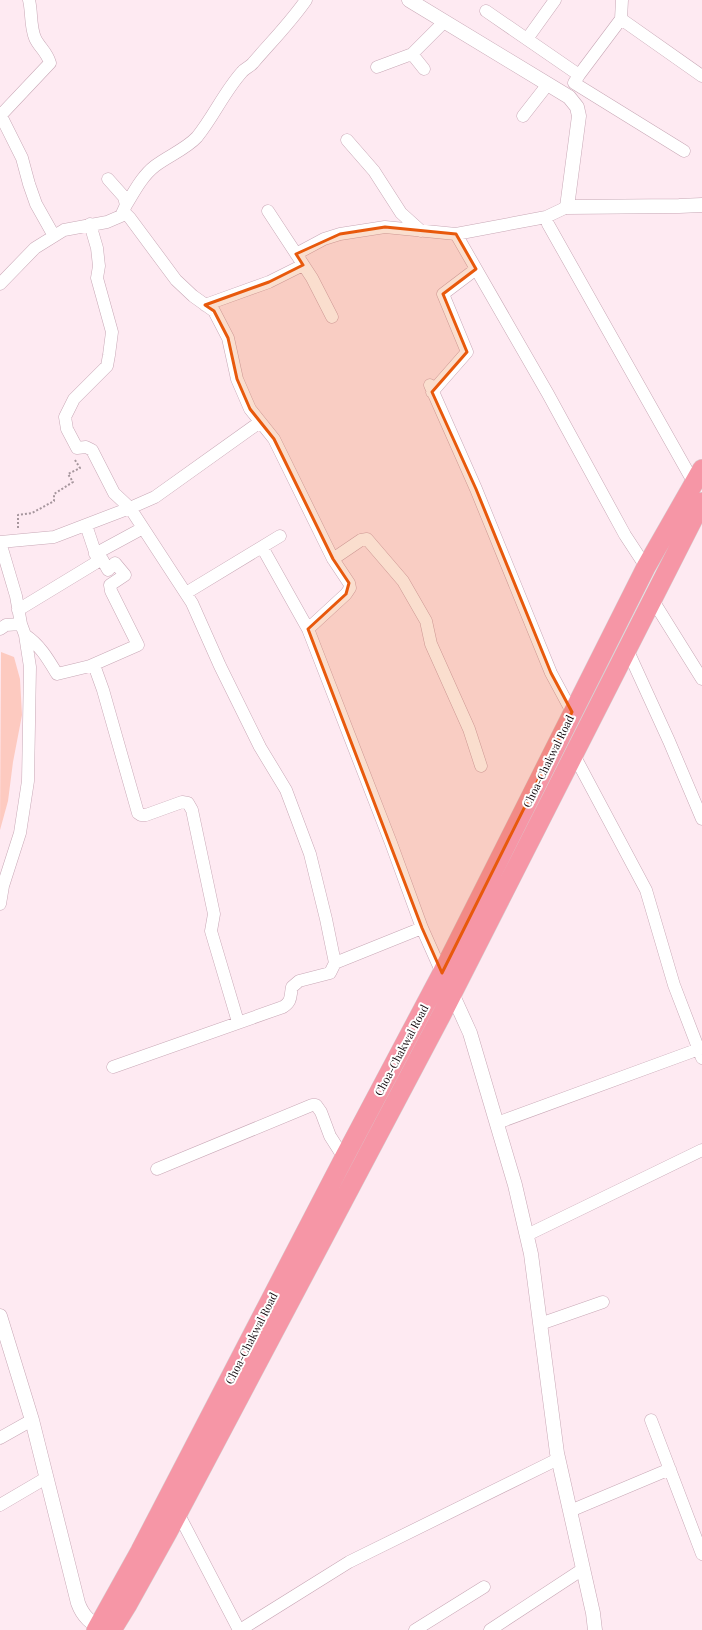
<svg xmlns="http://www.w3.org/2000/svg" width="702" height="1630" font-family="'Playfair Display',serif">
<rect width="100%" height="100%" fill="#feeaf2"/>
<path fill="#fdcac0" d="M1,652l13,5 6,22 2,36 -9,47 -5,39 -8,29z"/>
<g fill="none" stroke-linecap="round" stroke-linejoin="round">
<g stroke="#c8a8b6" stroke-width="13">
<path id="minor" d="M622,0l-1,19 81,57
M486,11l93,64 42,-56
M527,39l28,-39
M377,67l35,-13
M424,69l-12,-15 32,-32
M579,75l-5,8 110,68
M0,114l22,44 7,26 7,20 18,32
M1,115l49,-52c-3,-11 -11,-16 -15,-25 -5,-12 -3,-26 -6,-38
M523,116l25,-32
M347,140l27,31 27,42 20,18
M126,205c8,-13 16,-29 29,-39 13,-10 31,-17 42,-29 17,-21 27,-45 45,-65 3,-4 8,-5 11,-9 18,-21 37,-40 53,-63
M268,211l44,67 20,39
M124,212l6,6 46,62 17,16 21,15 14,27 9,41 13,30 24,30 59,120 16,24 1,5 -4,6 -38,35
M546,217l2,7 146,259
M90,224l7,24 2,18 -2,12 15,54 -3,23 -2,11 -33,33 -9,18 2,12 10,19 9,-1 6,3 22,43 16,15 62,95 28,63 40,81 26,43 24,64 16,65 9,44
M456,234l92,160 77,141 21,32
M296,254l28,-15 16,-5 45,-7 71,7 90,-17 21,-10
M0,284l35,-36 29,-18 43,-8 14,-6 5,-11 -2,-8 -16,-18
M205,305l64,-23 34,-17
M430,385l46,104 75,184 21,39
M432,392l35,-40 -24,-58 33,-25
M86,525l12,36
M0,542l16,54 5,28 4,11 5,32 -2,114 -8,52 -17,53 -3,18
M0,542l54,-5 76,-29 25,-11 105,-75
M262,547l46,82 83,214 31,85 20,45
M95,554l48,-26
M333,559l28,-19 6,-1 36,42 23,40 5,23 38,85 12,37
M186,593l94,-57
M652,599l50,80
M18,610l84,-51 6,11 7,-7 10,12 -15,10 1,6 27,54 -48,21 -33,8c-9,-15 -17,-29 -32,-39
M0,629l6,-4 15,-1
M627,649l42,92 33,78
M94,665l9,25 35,123 3,2h5l36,-13 6,1 4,7 22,104 -3,17 27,91
M574,755l72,135 28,95 28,73
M113,1067l170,-60c9,-6 7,-10 9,-20l7,-6 31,-8 5,-10 87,-35
M497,1123l202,-74
M157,1169l155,-64h4l5,7 9,24 14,22
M527,1235l175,-85
M540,1324l63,-22
M651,1420l51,134
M0,1438l32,-18
M0,1505l46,-27
M570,1511l100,-42
M178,1513l61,117
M240,1630l109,-68 209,-103
M415,1630l69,-43
M490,1630l93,-61"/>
</g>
<g stroke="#c8a8b6" stroke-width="15">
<path id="tertiary" d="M409,0l160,97 8,10 2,9 -12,91 112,-1 23,-1
M450,989l20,44 45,152 16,69 26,199 36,160 2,17
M0,1316l32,104 46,183c5,14 13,20 26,27"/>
</g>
<g stroke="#d5d3d4" stroke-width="20">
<path id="trunk" d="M96,1630l44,-79 204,-393 98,-185 204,-406 56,-98
M112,1630l16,-26 40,-72 274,-518 260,-512"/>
</g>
<path stroke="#a6969d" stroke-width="2" stroke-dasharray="2 2" stroke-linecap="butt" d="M18,528v-13l14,-2 22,-12v-7l19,-12 -5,-8 12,-6 -5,-8"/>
<use href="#minor" stroke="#fff" stroke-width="12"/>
<use href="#tertiary" stroke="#fff" stroke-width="14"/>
<use href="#trunk" stroke="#f696a6" stroke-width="19"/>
</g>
<path fill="#e8590c" fill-opacity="0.2" stroke="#e8590c" stroke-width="3" stroke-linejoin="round" d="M385,227l71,7 20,35 -33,25 24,58 -35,40 44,97 75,184 21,39 -130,261 -20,-45 -114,-299 38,-35 3,-11 -16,-24 -59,-120 -24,-30 -13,-30 -9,-41 -14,-27 -9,-6 64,-23 34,-17 -7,-11 44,-20z"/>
<g text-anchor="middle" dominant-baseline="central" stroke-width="4" stroke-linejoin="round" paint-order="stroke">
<g font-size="11" fill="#13090e" stroke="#fff">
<text transform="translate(548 761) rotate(-64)">Choa-Chakwal Road</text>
<text transform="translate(401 1050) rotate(-62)">Choa-Chakwal Road</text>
<text transform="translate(251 1338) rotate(-63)">Choa-Chakwal Road</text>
</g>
</g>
</svg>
